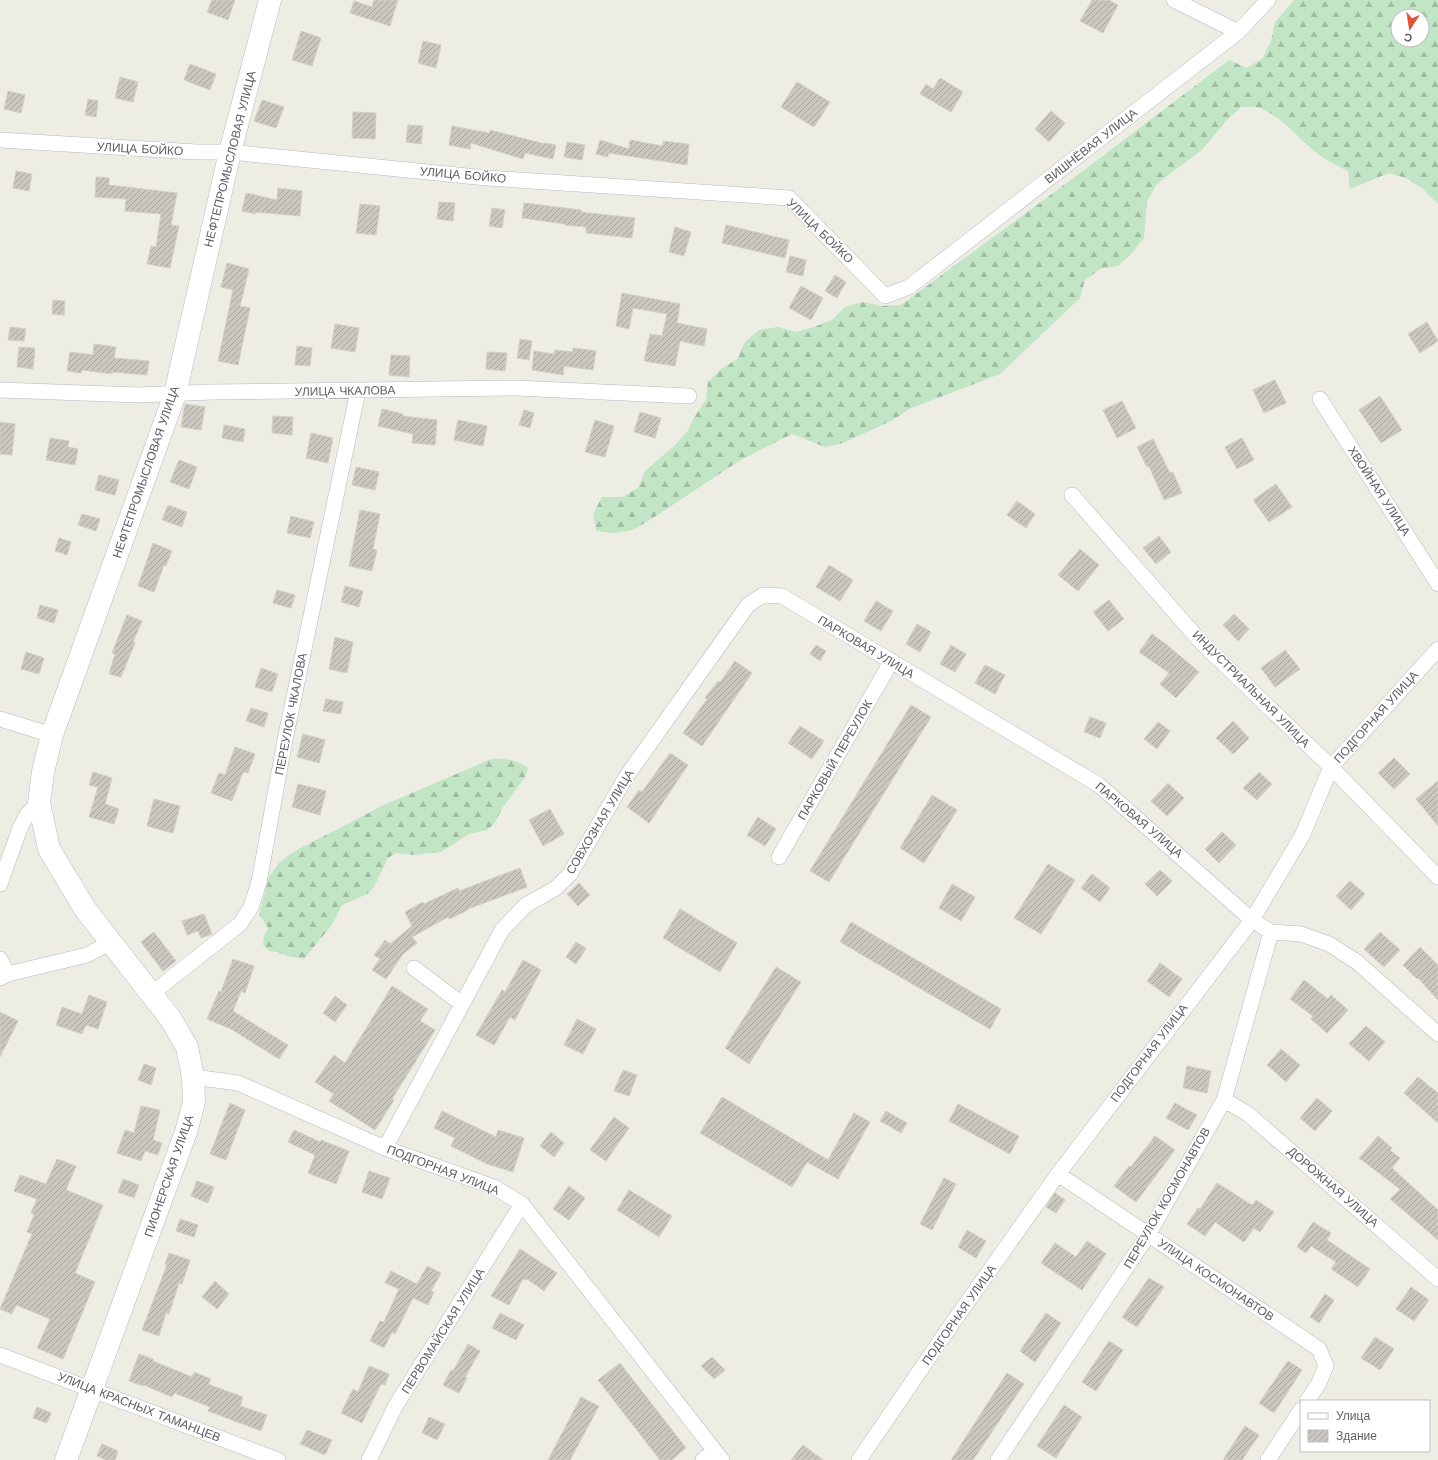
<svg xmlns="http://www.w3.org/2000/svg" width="1438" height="1460" font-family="'Work Sans',sans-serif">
<defs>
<pattern id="forest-firs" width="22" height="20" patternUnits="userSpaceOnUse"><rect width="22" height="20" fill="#c1e5c5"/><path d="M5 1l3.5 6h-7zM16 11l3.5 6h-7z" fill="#a0bda4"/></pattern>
<pattern id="building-hatch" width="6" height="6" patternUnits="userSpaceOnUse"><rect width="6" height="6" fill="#cac7c1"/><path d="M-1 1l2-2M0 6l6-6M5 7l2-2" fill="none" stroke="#a7a5a0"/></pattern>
</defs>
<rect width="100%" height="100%" fill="#eeede4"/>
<path fill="url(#forest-firs)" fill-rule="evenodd" d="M1294,0h144v204l-16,-16 -16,-10 -17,-5 -39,16 -2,-18c-11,-5 -21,-10 -30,-17 -17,-13 -37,-38 -58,-46 -6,-2 -13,-1 -19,-1l-14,13 -25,30 -31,23 -15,12 -9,17 -3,36 -12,15 -14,13 -18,3 -15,11 -5,18 -80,76 -91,35 -16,11 -50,23 -18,4 -33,-13 -53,27 -89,59 -17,10 -18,3 -19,-2 -3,-17 9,-17h20l16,-9 7,-17 30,-26 12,-13 8,-16 11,-16 2,-18 13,-13 16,-10 8,-17 14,-12 19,-3 18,5 18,-5 18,-7 13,-13 18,-5 19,4 19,-1 186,-137 142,-108 18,8 16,-10 8,-17 4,-19zM1398,16h24v24h-24z
M491,759c14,-1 26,1 37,9l-3,9 -22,30 -9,17 -7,6 -18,4 -28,18 -27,3 -18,-2 -8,5 -14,29 -7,7 -25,11 -10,20 -28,34 -17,-3 -9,-4 -9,-1 -6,-6 1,-9 4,-8 -9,-14 10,-37 10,-14 14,-11 91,-47z"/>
<path fill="url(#building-hatch)" stroke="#d2cfc2" d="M212,0h23l-7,20 -21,-8z
M374,0h24l-8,26 -40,-13 4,-12 18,6z
M1092,0h17l9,5 -15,28 -23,-12z
M301,31l20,7 -9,28 -20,-6z
M423,41l18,4 -5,23 -18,-5z
M190,64l26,10 -6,16 -26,-10z
M120,77l18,5 -5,20 -18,-4z
M940,78l23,14 -12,20 -31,-18 6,-10 7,5z
M797,82l33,20 -16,25 -33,-20z
M8,91l17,4 -4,18 -17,-4z
M88,99l10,2 -2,16 -11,-2z
M262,100l22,7 -8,21 -22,-7z
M1051,111l14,12 -16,19 -14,-13z
M353,112l23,1 -1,26 -23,-1z
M408,125l15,1 -2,18 -15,-2z
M452,126l37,7 1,-3 55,14v-1l11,2 -3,14 -28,-6 -2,6 -52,-16 -1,6 -21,-4z
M600,140l29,9 1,-9 33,6v-5l26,3 -2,21 -78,-12 -2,4 -11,-3z
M567,142l18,3 -3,15 -18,-3z
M16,171l16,3 -3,17 -16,-3z
M96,177l13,1v7l68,8 -6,32 8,1 -9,42 -23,-4 4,-18 5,1 5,-33 -36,-3 1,-12 -31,-2z
M278,188l24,3 -2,25 -44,-4 -1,2 -13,-3 4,-18 31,7z
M439,202l16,1 -2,18 -16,-2z
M524,203l57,7v2l54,6 -3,20 -46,-5v-6l-21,-2v-1l-43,-6z
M360,204l20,2 -4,29 -20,-2z
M492,208l13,2 -3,18 -13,-2z
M726,225l63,15 -4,18 -63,-15z
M675,227l16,5 -7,24 -15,-4z
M790,256l16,4 -3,16 -17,-4z
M227,263l22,6 -9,37 10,2 -12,57 -20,-4 15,-71 -12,-3z
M835,275l11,7 -9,16 -12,-7z
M801,286l22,12 -12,22 -22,-12z
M622,293l58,11 -3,19 30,6 -3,17 -24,-5 -5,25 -31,-5 6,-27 12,2 5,-22 -34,-6 -4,21 -13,-3z
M53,300l12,1 -1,14 -12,-1z
M1427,322l11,19 -18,12 -12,-19z
M335,324l24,4 -4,24 -24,-4z
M10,327l16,2 -2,12 -16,-1z
M520,339l12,2 -3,19 -12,-2z
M94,344l22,3 -2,11 35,3 -2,14 -35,-3v2l-30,-4 -1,3 -14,-2 3,-19 23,3z
M297,346l15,2 -2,18 -15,-1z
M19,347l16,1 -2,21 -16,-2z
M573,348l23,3 -3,19 -29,-4 -1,9 -31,-5 2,-19 20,3 1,-4 18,2z
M487,352l20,1 -2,18 -19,-2z
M391,355l19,1 -1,21 -20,-2z
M1275,380l11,23 -22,10 -11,-23z
M1380,396l22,34 -21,13 -22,-33z
M1122,401l14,27 -19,10 -14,-28z
M185,404l20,3 -4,23 -20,-3z
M382,409l21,5v2l34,4 -2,25 -23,-2 1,-9 -35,-8z
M524,410l10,3 -4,15 -11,-3z
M640,412l21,6 -6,20 -21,-6z
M273,416l20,1 -1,18 -20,-2z
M458,420l29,6 -4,20 -29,-6z
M595,420l19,6 -9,31 -20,-5z
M0,422l15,2 -3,31 -12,-1z
M224,425l21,4 -2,13 -21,-4z
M311,433l22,5 -5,25 -22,-5z
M50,438l19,3 -1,6 10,2 -3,16 -29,-5z
M1242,438l12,22 -17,9 -12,-22z
M1153,439l17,34 3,-1 9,21 -18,7 -15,-34 -2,1 -10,-20z
M179,460l18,7 -8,22 -19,-7z
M356,467l23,5 -4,18 -23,-5z
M99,475l20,5 -4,15 -20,-5z
M1276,484l16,23 -23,15 -16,-22z
M1017,501l18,13 -9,14 -19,-13z
M168,505l19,7 -5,15 -20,-7z
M360,510l20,4 -7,35 4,1 -5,21 -23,-5z
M82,514l18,5 -4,12 -18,-6z
M291,516l23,6 -4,16 -23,-5z
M1159,536l12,16 -15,12 -13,-16z
M59,538l12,4 -4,13 -12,-4z
M153,543l19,8 -6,15 -2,-1 -10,27 -16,-6z
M1080,549l19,16 -21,26 -20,-16z
M829,565l24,15 -13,21 -24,-14z
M345,586l18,5 -4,16 -18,-5z
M277,590l18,5 -4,13 -18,-5z
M1109,600l15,19 -16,12 -15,-19z
M876,601l17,10 -12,20 -17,-10z
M40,605l18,5 -4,13 -17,-5z
M1234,614l15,15 -11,12 -15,-16z
M127,615l15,6 -9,21 2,1 -14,34 -12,-3 6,-20 -3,-1z
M917,624l14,8 -11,20 -14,-8z
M1152,634l15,11 32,27 -23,26 -16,-14 9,-11 -30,-21z
M335,637l18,5 -6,31 -18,-4z
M816,645l10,6 -6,10 -10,-7z
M951,645l15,9 -11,18 -15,-8z
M1285,650l15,19 -25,18 -14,-19z
M26,652l18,6 -5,16 -18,-5z
M735,661l17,12 -50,73 -19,-13 24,-34 -2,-1 13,-17 2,1z
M985,665l20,10 -10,19 -20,-11z
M261,668l17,6 -6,18 -17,-5z
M326,699l17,3 -2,12 -18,-3z
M911,705l20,12 -102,165 -19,-11z
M251,708l17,5 -4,14 -18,-6z
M1090,717l16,6 -6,15 -16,-6z
M1233,721l16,17 -16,16 -17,-16z
M1158,722l12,9 -13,18 -13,-10z
M800,726l24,15 -12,18 -24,-16z
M303,734l22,6 -6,23 -22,-6z
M235,747l20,7 -7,19 -5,-1 -11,29 -21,-8 8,-20 6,2z
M670,753l18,12 -39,58 -22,-16 12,-17 3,2z
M1394,758l16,16 -16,15 -16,-16z
M93,772l19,6 -7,26 14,5 -5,15 -25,-7 9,-30 -9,-2z
M1259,772l13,12 -15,16 -14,-12z
M1438,781v45l-22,-27z
M1168,783l16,15 -17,18 -16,-15z
M298,784l28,7 -6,24 -28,-8z
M932,795l25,15 -33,53 -24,-15z
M154,799l26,7 -7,27 -26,-7z
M550,809l14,25 -21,12 -14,-26z
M758,817l18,12 -11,17 -18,-11z
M1222,832l14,13 -17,18 -14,-14z
M1048,864l27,16 -34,54 -27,-16z
M520,868l7,19 -59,22v1l-19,9 -1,-2 -36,20 5,6 -14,11 -17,25 -14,-9 8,-11 -6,-4 11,-15 5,4 22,-18 -7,-14 18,-10 1,2 34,-16 1,3z
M1160,870l12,11 -15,15 -12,-12z
M1092,874l18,14 -10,14 -19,-14z
M1350,881l15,13 -14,16 -15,-14z
M579,883l11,12 -12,11 -11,-12z
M952,884l23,13 -14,24 -22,-13z
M680,909l57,34 -17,29 -57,-34z
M204,914l8,20 -11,4 -3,-7 -11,4 -5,-14z
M851,922l150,87 -11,20 -150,-87z
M154,932l22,29 -13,10 -22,-29z
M1380,932l20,18 -16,17 -20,-18z
M576,942l10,6 -10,16 -10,-7z
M1420,947l18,18v35l-20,-22 -1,1 -14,-14z
M233,959l21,7 -9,27 -4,-2 -8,20 55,34 -9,14 -48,-30 -24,-10 12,-28 2,1z
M523,960l18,10 -26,50 -5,-3 -16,28 -18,-10 26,-45 3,2z
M1160,963l22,16 -13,18 -22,-16z
M776,967l25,15 -52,82 -24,-16z
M1304,980l24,19 3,-4 17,15 -21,23 -16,-14 2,-3 -23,-17z
M392,986l36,23 -8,12 15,9 -43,69 2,1 -19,30 -46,-29 5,-7 -19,-12 19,-27 11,8z
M89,995l18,7 -9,27 -12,-4 -4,9 -26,-9 6,-18 20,7z
M335,996l12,9 -12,17 -12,-9z
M0,1012l18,9 -18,36z
M577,1019l19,10 -13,25 -19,-9z
M1366,1026l19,16 -16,19 -20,-17z
M1281,1049l19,16 -14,17 -19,-17z
M144,1064l12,4 -5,17 -13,-5z
M1187,1066l24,5 -4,22 -24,-5z
M623,1070l14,5 -8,21 -15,-5z
M1418,1077l20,16v30l-34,-30z
M722,1097l106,63 26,-47 16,9 -32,57 -31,-17 -15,25 -92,-54z
M1317,1098l15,13 -17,20 -15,-13z
M230,1103l15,7 -19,50 -16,-6z
M1175,1103l22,12 -9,15 -22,-12z
M958,1104l61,32 -9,18 -61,-33z
M141,1106l19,4 -7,30 9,3 -4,12 -13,-4 -4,10 -24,-8 8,-23 9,3z
M442,1111l54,26 2,-7 26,8 -11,34 -26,-8 -36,-18 4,-8 -21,-10z
M886,1111l21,12 -6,10 -21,-12z
M614,1117l15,11 -23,33 -16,-11z
M294,1130l26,12 1,-2 28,11 -13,33 -28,-11 7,-18 -27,-13z
M551,1132l13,11 -10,14 -14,-11z
M1155,1136l20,14 -39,52 -22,-16 15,-20 2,1z
M1378,1136l14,12 -2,2 10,8 -8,10 46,42v30l-48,-41 10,-10 -41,-31z
M57,1159l19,7 -10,24 37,15 -28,68 20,9 -32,77 -26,-11 13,-29 -34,-14 -4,9 -12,-5 32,-75 -5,-2 7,-17 -3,-2 6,-14 -23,-8 6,-16 26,9z
M369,1171l21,7 -8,21 -20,-7z
M944,1178l12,6 -24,46 -12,-6z
M123,1179l16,6 -5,13 -16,-6z
M197,1181l17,6 -6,16 -17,-7z
M1217,1183l35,22 4,-5 18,12 -14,20 -6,-4 -10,14 -29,-20 -10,14 -18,-12 11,-16 2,1z
M569,1186l16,12 -16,22 -16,-11z
M629,1190l43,26 -13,21 -42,-27z
M1055,1193l10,7 -9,13 -10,-6z
M180,1219l18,6 -4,12 -18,-6z
M1313,1222l18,11 -4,7 43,29 -12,18 -27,-18 5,-7 -25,-16 -5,7 -9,-6z
M967,1230l19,11 -10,17 -18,-11z
M1087,1241l19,13 -24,36 -41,-27 14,-20 21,14z
M520,1249l37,24 -13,18 -17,-12 -1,1 -3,-1 -14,26 -18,-9z
M169,1253l21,7 -8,24 -3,-1 -10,31 -3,-1 -7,23 -17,-6 25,-65 -2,-1z
M427,1266l14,7 -10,18 3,1 -6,13 -15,-7 -18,36 -3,-2 -8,16 -14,-7 10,-20 4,1 15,-33 -14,-6 6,-12 26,13z
M1149,1278l15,9 -27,40 -15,-10z
M215,1281l14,13 -12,15 -15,-12z
M1411,1287l18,13 -15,21 -18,-12z
M1325,1294l9,6 -15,23 -9,-6z
M500,1313l24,12 -8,15 -24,-12z
M1046,1313l15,10 -26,39 -15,-11z
M1375,1337l19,12 -14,21 -19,-12z
M1109,1341l14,9 -27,41 -14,-9z
M468,1344l12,7 -15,26 2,1 -8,15 -16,-8 8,-15 2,1z
M139,1354l14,5v2l39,16 2,-5 17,7 -3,5 35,13 -3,9 27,9 -6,16 -53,-20 2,-4 -36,-14 -2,4 -28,-12 -1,1 -14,-5z
M712,1357l13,13 -11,9 -13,-13z
M1288,1361l14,9 -28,43 -15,-10z
M620,1363l66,85 -14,12h-12l-62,-80z
M369,1366l20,8 -4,11 -4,-1 -19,39 -21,-10 12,-24 5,3z
M1007,1373l17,11 -51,76h-22z
M581,1397l18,9 -29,54h-22z
M1064,1405l18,12 -26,41 -19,-12z
M37,1407l14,6 -4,10 -14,-5z
M429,1417l16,7 -8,16 -15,-7z
M1245,1426l14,9 -17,25h-19z
M307,1430l25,10 -7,15 -25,-11z
M102,1444l16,7 -3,9h-9l-9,-4z
M803,1445l20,15h-32z"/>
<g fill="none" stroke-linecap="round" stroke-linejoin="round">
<g stroke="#b6b9bd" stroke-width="16">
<path id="minor" d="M1174,0l64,32
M0,140l196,12h34l257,26 302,20 96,98 24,-9 329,-255 30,-32
M0,390l138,5 74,-3 304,-4 173,8
M1320,399l118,185
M1072,495l129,147 130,125 107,110
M0,719l52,16
M779,857l112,-195
M0,884l20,-56 8,-15 11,-10
M0,959l8,15 -8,4
M414,968l48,36
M8,974l79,-19 24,-13
M151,994l89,-70 11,-17 8,-25 26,-142 73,-349
M193,1077l45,6 147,65 109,39 28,17 200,256
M1224,1100l24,14 190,165
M385,1148l117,-218 24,-25 30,-17 14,-14 56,-97 122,-172 15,-10 19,1 317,189 153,135 19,12 30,2 28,10 28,18 81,72
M1058,1174l261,175 7,17 -8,19 -11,16
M0,1355l278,105
M369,1460l27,-55 126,-201
M703,1460l11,-10
M859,1460l90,-132 109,-154 194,-254 51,-86 28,-67 107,-118
M998,1460l150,-225 76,-135 47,-168
M1268,1460l33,-50"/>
</g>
<g stroke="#b7babf" stroke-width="23">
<path id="secondary" d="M66,1460l121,-331 7,-27 -1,-25 -6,-30 -17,-29 -85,-109 -36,-60 -10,-46 4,-31 9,-37 123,-341 55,-242 40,-152"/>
</g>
<use href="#minor" stroke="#fff" stroke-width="15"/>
<use href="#secondary" stroke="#fff" stroke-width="22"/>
</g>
<g text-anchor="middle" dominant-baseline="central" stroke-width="3" stroke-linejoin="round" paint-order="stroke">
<g font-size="12" fill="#5c5f64" stroke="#fff">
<text transform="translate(1091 146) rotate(-38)">ВИШНЁВАЯ УЛИЦА</text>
<text transform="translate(140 149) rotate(3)">УЛИЦА БОЙКО</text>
<text transform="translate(230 159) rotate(-76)">НЕФТЕПРОМЫСЛОВАЯ УЛИЦА</text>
<text transform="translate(463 175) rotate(5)">УЛИЦА БОЙКО</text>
<text transform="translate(820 231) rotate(44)">УЛИЦА БОЙКО</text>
<text transform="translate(345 391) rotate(-1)">УЛИЦА ЧКАЛОВА</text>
<text transform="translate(146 472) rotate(-71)">НЕФТЕПРОМЫСЛОВАЯ УЛИЦА</text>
<text transform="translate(1379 491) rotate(57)">ХВОЙНАЯ УЛИЦА</text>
<text transform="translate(866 647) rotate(31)">ПАРКОВАЯ УЛИЦА</text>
<text transform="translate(1251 689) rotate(45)">ИНДУСТРИАЛЬНАЯ УЛИЦА</text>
<text transform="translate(291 714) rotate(-79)">ПЕРЕУЛОК ЧКАЛОВА</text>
<text transform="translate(1376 717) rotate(-48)">ПОДГОРНАЯ УЛИЦА</text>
<text transform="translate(835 760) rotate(-60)">ПАРКОВЫЙ ПЕРЕУЛОК</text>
<text transform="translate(1139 820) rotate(40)">ПАРКОВАЯ УЛИЦА</text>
<text transform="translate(600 822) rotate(-59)">СОВХОЗНАЯ УЛИЦА</text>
<text transform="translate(1149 1053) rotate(-53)">ПОДГОРНАЯ УЛИЦА</text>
<text transform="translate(443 1170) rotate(21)">ПОДГОРНАЯ УЛИЦА</text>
<text transform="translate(169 1176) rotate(-71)">ПИОНЕРСКАЯ УЛИЦА</text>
<text transform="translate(1333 1187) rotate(41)">ДОРОЖНАЯ УЛИЦА</text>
<text transform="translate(1167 1198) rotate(-60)">ПЕРЕУЛОК КОСМОНАВТОВ</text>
<text transform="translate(1216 1280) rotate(34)">УЛИЦА КОСМОНАВТОВ</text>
<text transform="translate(959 1315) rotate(-55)">ПОДГОРНАЯ УЛИЦА</text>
<text transform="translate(443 1331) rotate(-58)">ПЕРВОМАЙСКАЯ УЛИЦА</text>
<text transform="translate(139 1407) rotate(21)">УЛИЦА КРАСНЫХ ТАМАНЦЕВ</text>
</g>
</g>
<rect x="1300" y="1400" width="130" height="52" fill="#ffffff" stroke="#bebfc1"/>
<rect x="1308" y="1413" width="20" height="6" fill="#ffffff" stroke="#bebfc1"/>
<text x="1336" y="1420" font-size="12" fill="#5c5f64">Улица</text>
<rect x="1308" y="1430" width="20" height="12" fill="url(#building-hatch)" stroke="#bebfc1"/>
<text x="1336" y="1440" font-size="12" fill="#5c5f64">Здание</text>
<g transform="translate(1410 28) rotate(192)"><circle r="19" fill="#ffffff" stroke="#bebfc1"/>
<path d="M0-3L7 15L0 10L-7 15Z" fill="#e25335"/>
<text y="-6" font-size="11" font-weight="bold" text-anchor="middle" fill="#5c5f64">С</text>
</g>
</svg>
